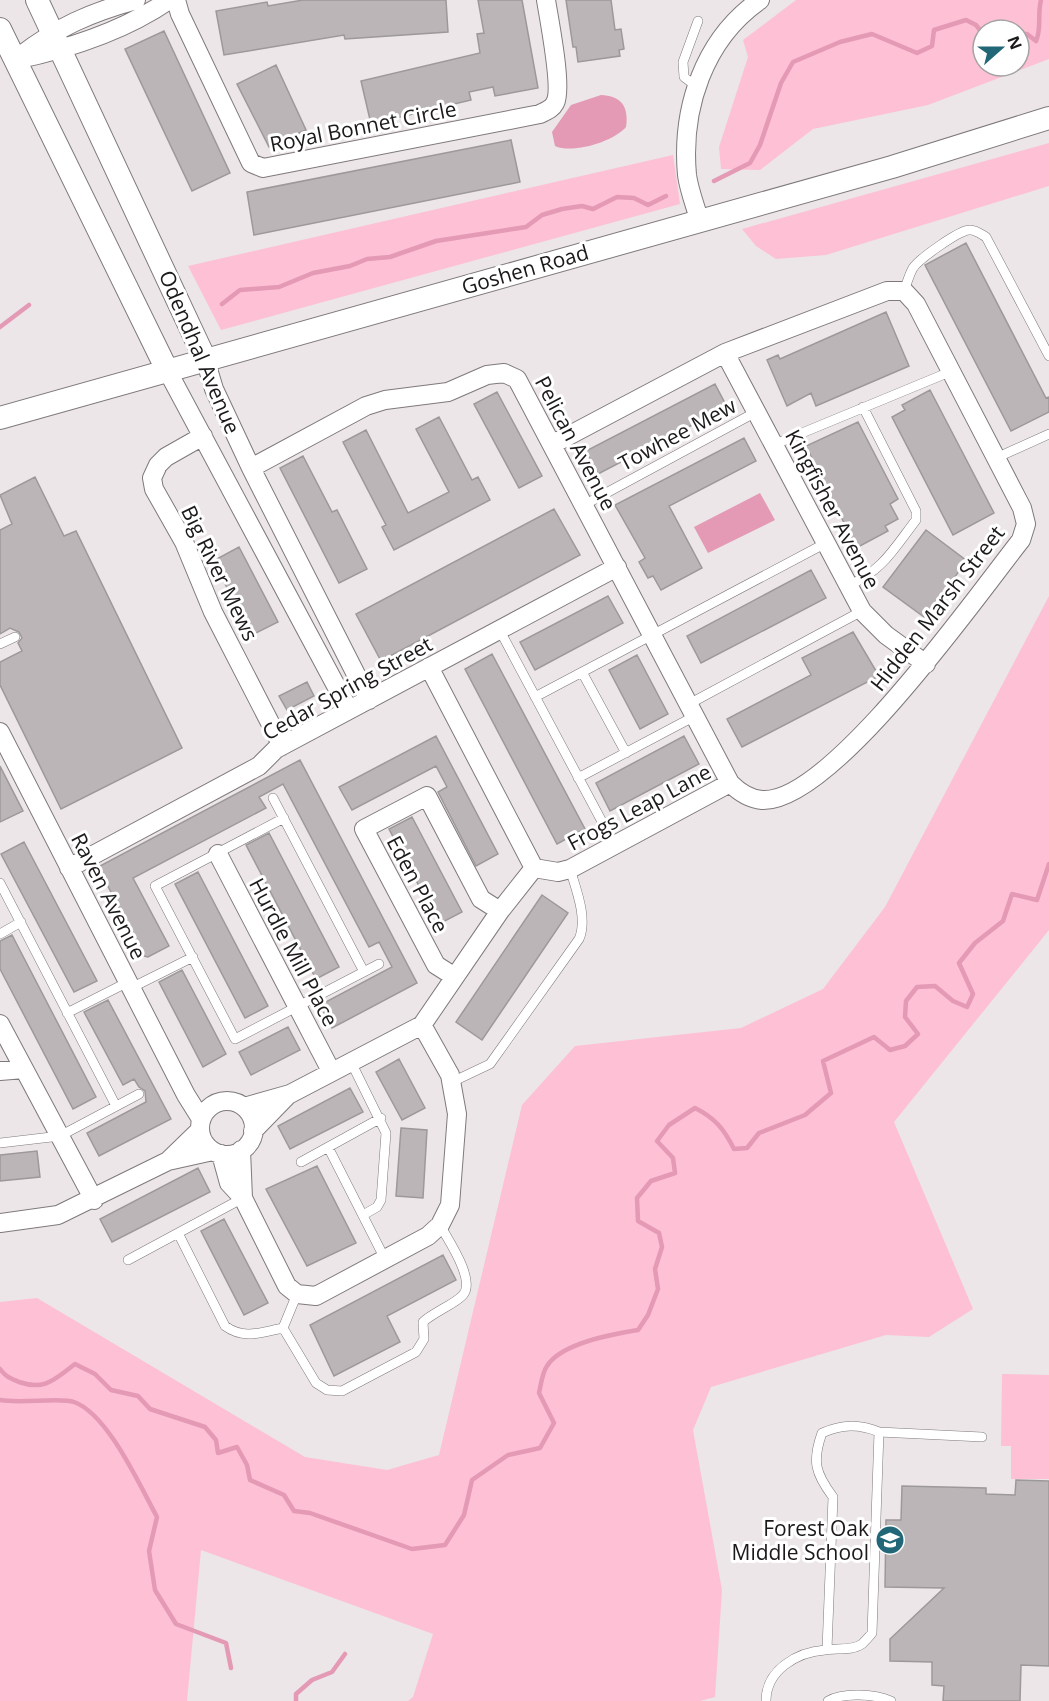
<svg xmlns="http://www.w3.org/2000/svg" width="1049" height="1701" font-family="'Open Sans',sans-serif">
<rect width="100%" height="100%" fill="#ece6e8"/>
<path fill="#fdc0d5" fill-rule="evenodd" d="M796,0h253v59l-121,46 -115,24 -53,41 -39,-1 -2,-22 29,-90 -5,-17zM983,30h36v36h-36z
M1049,143v43l-223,69 -50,4 -20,-13 -14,-17z
M673,155l7,49 -459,126 -33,-64z
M1049,596v334l-155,192 79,187 -44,28 -43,-2 -175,52 -18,43 29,160 -7,107 -15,4h-292l5,-4 20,-63 -232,-84 -14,151h-187v-399l37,-4 268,159 82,13 52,-15 83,-350 53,-59 166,-18 82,-39 62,-82z
M1002,1374l47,1v104h-38v-33h-10z"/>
<path fill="#e499b4" d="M601,95c21,1 28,12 25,32 -13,15 -53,27 -71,19l-3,-14 19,-27z
M760,493l15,27 -67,33 -14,-26z"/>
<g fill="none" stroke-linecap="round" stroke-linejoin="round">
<path stroke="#e499b4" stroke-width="4.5" d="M1019,34h8l9,7c6,-13 1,-25 5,-41
M714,181l36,-18 10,-18 21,-62 12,-21 47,-20 32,-8 45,19 15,-7 2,-16 32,-10 10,5 7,9
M222,304l18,-14 39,-3 34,-14 37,-7 17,-7 23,-2 46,-16 90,-14 16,-12 20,-6 20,-3 11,3 24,-12 17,1 14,7 18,-9
M0,327l29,-22
M0,1369c6,8 10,9 19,13 26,9 36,-3 56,-18l20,10 16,16 27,6 12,13 55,18 11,13 2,13 19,-6 10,18 3,15 34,15 10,16 16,2 102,36 33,-4 19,-30 8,-35 36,-25 32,-7 14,-25 -15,-30c2,-8 3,-20 8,-27 14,-23 66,-32 91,-36l10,-15 10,-26 -3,-20 7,-22 -3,-14 -21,-12 -1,-23 14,-17 24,-8 -2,-15 -16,-17 12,-16 26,-17c20,10 29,21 39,41l13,-1 12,-15 46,-18 26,-22 -8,-32 51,-24 16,13 15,-4 13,-12 -13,-17 1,-16 11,-14 18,-1 18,15 14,6 6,-13 -14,-31 16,-20 28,-22 9,-27 25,6 12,-36
M0,1400c20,4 61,-3 74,2 34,12 66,84 83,115l-8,34 6,39 21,34 50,19 5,25
M296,1701v-7l16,-14 20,-8 13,-18"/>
</g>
<path fill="#bbb5b7" stroke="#9d9899" stroke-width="1.5" d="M303,0h143l2,32 -103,7 -1,-4 -120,20 -8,-44 51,-9 1,4z
M478,0h44l16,88 -43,8 -2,-9 -24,5 2,8 -100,24 -10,-43 119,-28 -3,-19 7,-1z
M566,0h45l4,30 6,-1 3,20 -5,1 1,6 -42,6 -2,-15h-3z
M164,31l66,142 -38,18 -67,-142z
M276,65l30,65 -37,17 -32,-63z
M511,140l9,42 -266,53 -7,-43z
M966,243l80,155 3,-1v15l-38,19 -86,-166z
M886,312l23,54 -93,40 -5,-13 -24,13 -20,-46 11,-5 2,4z
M715,384l12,23 -129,67 -12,-23z
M930,390l64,123 -41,22 -61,-118 13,-7 -3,-5z
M497,392l45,84 -23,12 -45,-84z
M439,417l33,63 6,-3 12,23 -96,50 -12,-23 4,-2 -43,-83 23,-12 42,83 41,-21 -33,-63z
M858,422l40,77 -8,5 8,15 -13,7 3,5 -28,15 -4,-1 -6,-10 -44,-89z
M744,438l12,23 -87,45 33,62 -41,22 -8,-14 -5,2 -9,-16 6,-4 -30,-53z
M303,456l29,56 5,-2 30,59 -28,14 -59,-115z
M35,477l29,59 12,-5 106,217 -121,61 -61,-124v-23l22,-11 -4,-8 4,-5 -3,-6 -9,-4 -10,6v-104l12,-6 -12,-29z
M554,509l26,46 -199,106 -25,-47z
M926,530l41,31 -43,56 -41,-30z
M239,547l39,75 -26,13 -39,-74z
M811,570l15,28 -125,65 -14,-27z
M608,596l15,27 -88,47 -15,-28z
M853,632l26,44 -137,71 -15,-28 84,-44 -9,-17z
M492,654l93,175 -28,15 -92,-175z
M637,655l31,59 -28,15 -31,-59z
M307,682l7,14 -27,14 -8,-14z
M436,736l62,118 -22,12 -38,-74 9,-5 -11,-21 -84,44 -13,-23z
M684,736l15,28 -89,47 -14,-28z
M300,760l117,223 -85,45 -12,-23 72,-38 -13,-25 -10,5 -86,-163 -24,13 7,11 -133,70 36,68 -21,11 -4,-1 -46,-89z
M0,766l23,45 -23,11z
M412,817l50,95 -23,12 -50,-95z
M269,833l70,134 -23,12 -70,-134z
M24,842l73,139 -23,11 -73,-138z
M198,872l70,134 -23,12 -70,-134z
M542,895l26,18 -86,127 -26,-18z
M12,935l84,162 -23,12 -73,-140v-28z
M182,970l44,84 -23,13 -44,-85z
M108,1000l63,119 -72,37 -12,-23 59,-31 -1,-11 -6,-4 -5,-8 -11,6 -39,-73z
M288,1027l12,23 -49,25 -12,-23z
M399,1059l26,49 -23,12 -26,-48z
M350,1088l13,24 -73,37 -12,-23z
M401,1128l26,2 -4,68 -27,-2z
M37,1151l3,26 -40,4v-26z
M317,1166l39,77 -49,23 -41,-77z
M198,1168l12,24 -98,50 -12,-23z
M224,1219l44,84 -24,12 -43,-84z
M443,1255l13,25 -69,36 13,26 -66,34 -24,-51z
M1016,1480l33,1v185l-28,-1 -1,36h-77l1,-15 -12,-1v-23l-42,-1v-22l54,-51 -59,-1 1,-67h15l1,-34 84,2v6l29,1z"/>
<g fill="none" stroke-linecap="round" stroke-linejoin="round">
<g stroke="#7f797b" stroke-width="10">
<path id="service" d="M696,86l-12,-9 -1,-15 15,-41
M904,291c3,-8 5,-16 9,-23 6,-9 45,-37 56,-38 6,-1 12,4 17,7l63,119
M773,445l179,-74
M996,458l53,-24
M584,505l172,-93
M848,586c35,-16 45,-36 68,-66v-9l-53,-104
M499,629l116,217
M0,644l15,-7
M582,672l44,81
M535,697l289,-153
M689,704l173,-93
M578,778l117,-62
M273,798l91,174
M284,818l-129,68 80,153 144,-75
M0,883l116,223
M0,934l21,-12
M131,988l62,-31
M67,1013l61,-31
M351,1062l35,71 -5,67 -4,7 -14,8
M452,1082l38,-18 89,-125c9,-20 -3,-50 -9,-70
M0,1143l60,-7 79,-42
M328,1147l58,114
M301,1162l80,-44
M178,1233l47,93c19,14 37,6 58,2l14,-34
M128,1260l115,-62
M283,1328l33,55 11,7 15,1 74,-39 8,-13 -1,-17c11,-10 32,-18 40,-27 13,-15 -15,-55 -23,-70
M827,1649l6,-152c-18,-24 -21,-36 -11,-64 20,-9 37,-9 57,-1l103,5
M766,1701c0,-31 31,-49 59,-51 11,-2 27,1 37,-6 3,-3 7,-7 10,-11l7,-201
M828,1701c15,-9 47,-7 63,0"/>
</g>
<g stroke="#7f797b" stroke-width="20">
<path id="minor" d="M176,0l4,14 71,149 12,5 277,-54c6,-3 12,-5 15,-11 8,-14 -6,-84 -9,-103
M20,56c38,-29 69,-43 116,-56
M15,60c53,-11 109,-29 154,-60
M699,219c-4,-14 -10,-29 -12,-44 -6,-67 17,-136 73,-175
M725,353l137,258 24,24 40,29
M205,359l9,30 37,79 118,232
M167,370l182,340
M203,436l-37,21 -8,8 -6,13 2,11 30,53 29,70 69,134
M251,468l115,-62 19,-6 63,-8 39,-17 17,-2 13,6 213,404c9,9 19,16 32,17 69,4 216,-206 259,-260l5,-16 -4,-16 -106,-204 -12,-13h-17l-162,62 -172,91
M0,732l186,363 15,24
M218,854l113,217
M69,868l190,-102 17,-17 341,-182
M534,868l24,4 12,-3 160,-86
M455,977l-19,-12 -72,-136 63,-33 54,103 19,12
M0,1024l94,176
M0,1071l24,-2
M200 1128a27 27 0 1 1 54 0a27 27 0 1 1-54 0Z
M244,1107l46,-13 132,-69 78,-114 34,-43 -105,-201
M253,1131l35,-36
M241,1150l2,48 44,88 10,8 19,2 112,-60 12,-11 10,-20 7,-91 -7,-39 -28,-50
M221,1154l8,29 14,15
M168,1161l32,-31
M0,1223l58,-8 110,-54 45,-10"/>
</g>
<g stroke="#7f797b" stroke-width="24">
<path id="tertiary" d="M37,0l168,359
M0,29l167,341
M0,418l892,-251 157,-49"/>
</g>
<use href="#service" stroke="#fff" stroke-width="9"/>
<use href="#minor" stroke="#fff" stroke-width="18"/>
<use href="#tertiary" stroke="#fff" stroke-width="22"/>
</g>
<defs>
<g id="school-disc" transform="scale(1.5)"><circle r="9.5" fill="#226777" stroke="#fff"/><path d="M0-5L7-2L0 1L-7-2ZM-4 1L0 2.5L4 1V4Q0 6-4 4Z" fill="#fff"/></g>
</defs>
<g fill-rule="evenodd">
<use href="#school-disc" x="890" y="1540"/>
</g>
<g text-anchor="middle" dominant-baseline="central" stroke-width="6" stroke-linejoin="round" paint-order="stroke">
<g font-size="21" fill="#1b191a" stroke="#fff">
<text transform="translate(363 126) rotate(-11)">Royal Bonnet Circle</text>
<text transform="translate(525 269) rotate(-16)">Goshen Road</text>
<text transform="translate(200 352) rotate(67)">Odendhal Avenue</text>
<text transform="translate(677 434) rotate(-28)">Towhee Mew</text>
<text transform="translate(576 443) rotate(62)">Pelican Avenue</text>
<text transform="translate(833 509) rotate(62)">Kingfisher Avenue</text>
<text transform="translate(220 573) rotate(64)">Big River Mews</text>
<text transform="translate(937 608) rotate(-52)">Hidden Marsh Street</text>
<text transform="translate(347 688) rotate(-29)">Cedar Spring Street</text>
<text transform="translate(639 807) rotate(-28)">Frogs Leap Lane</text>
<text transform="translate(418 884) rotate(62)">Eden Place</text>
<text transform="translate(109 896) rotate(63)">Raven Avenue</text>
<text transform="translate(294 952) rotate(62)">Hurdle Mill Place</text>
</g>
<g font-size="21" fill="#1b191a" stroke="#fff" text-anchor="end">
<text x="869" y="1528">Forest Oak<tspan x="869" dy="24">Middle School</tspan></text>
</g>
</g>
<g transform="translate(1001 48) rotate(69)"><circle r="28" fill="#ffffff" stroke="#a4a3a3" stroke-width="1.5"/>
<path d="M0-4.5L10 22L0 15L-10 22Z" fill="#226777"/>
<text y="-9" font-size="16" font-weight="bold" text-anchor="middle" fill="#1b191a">N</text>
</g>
</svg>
